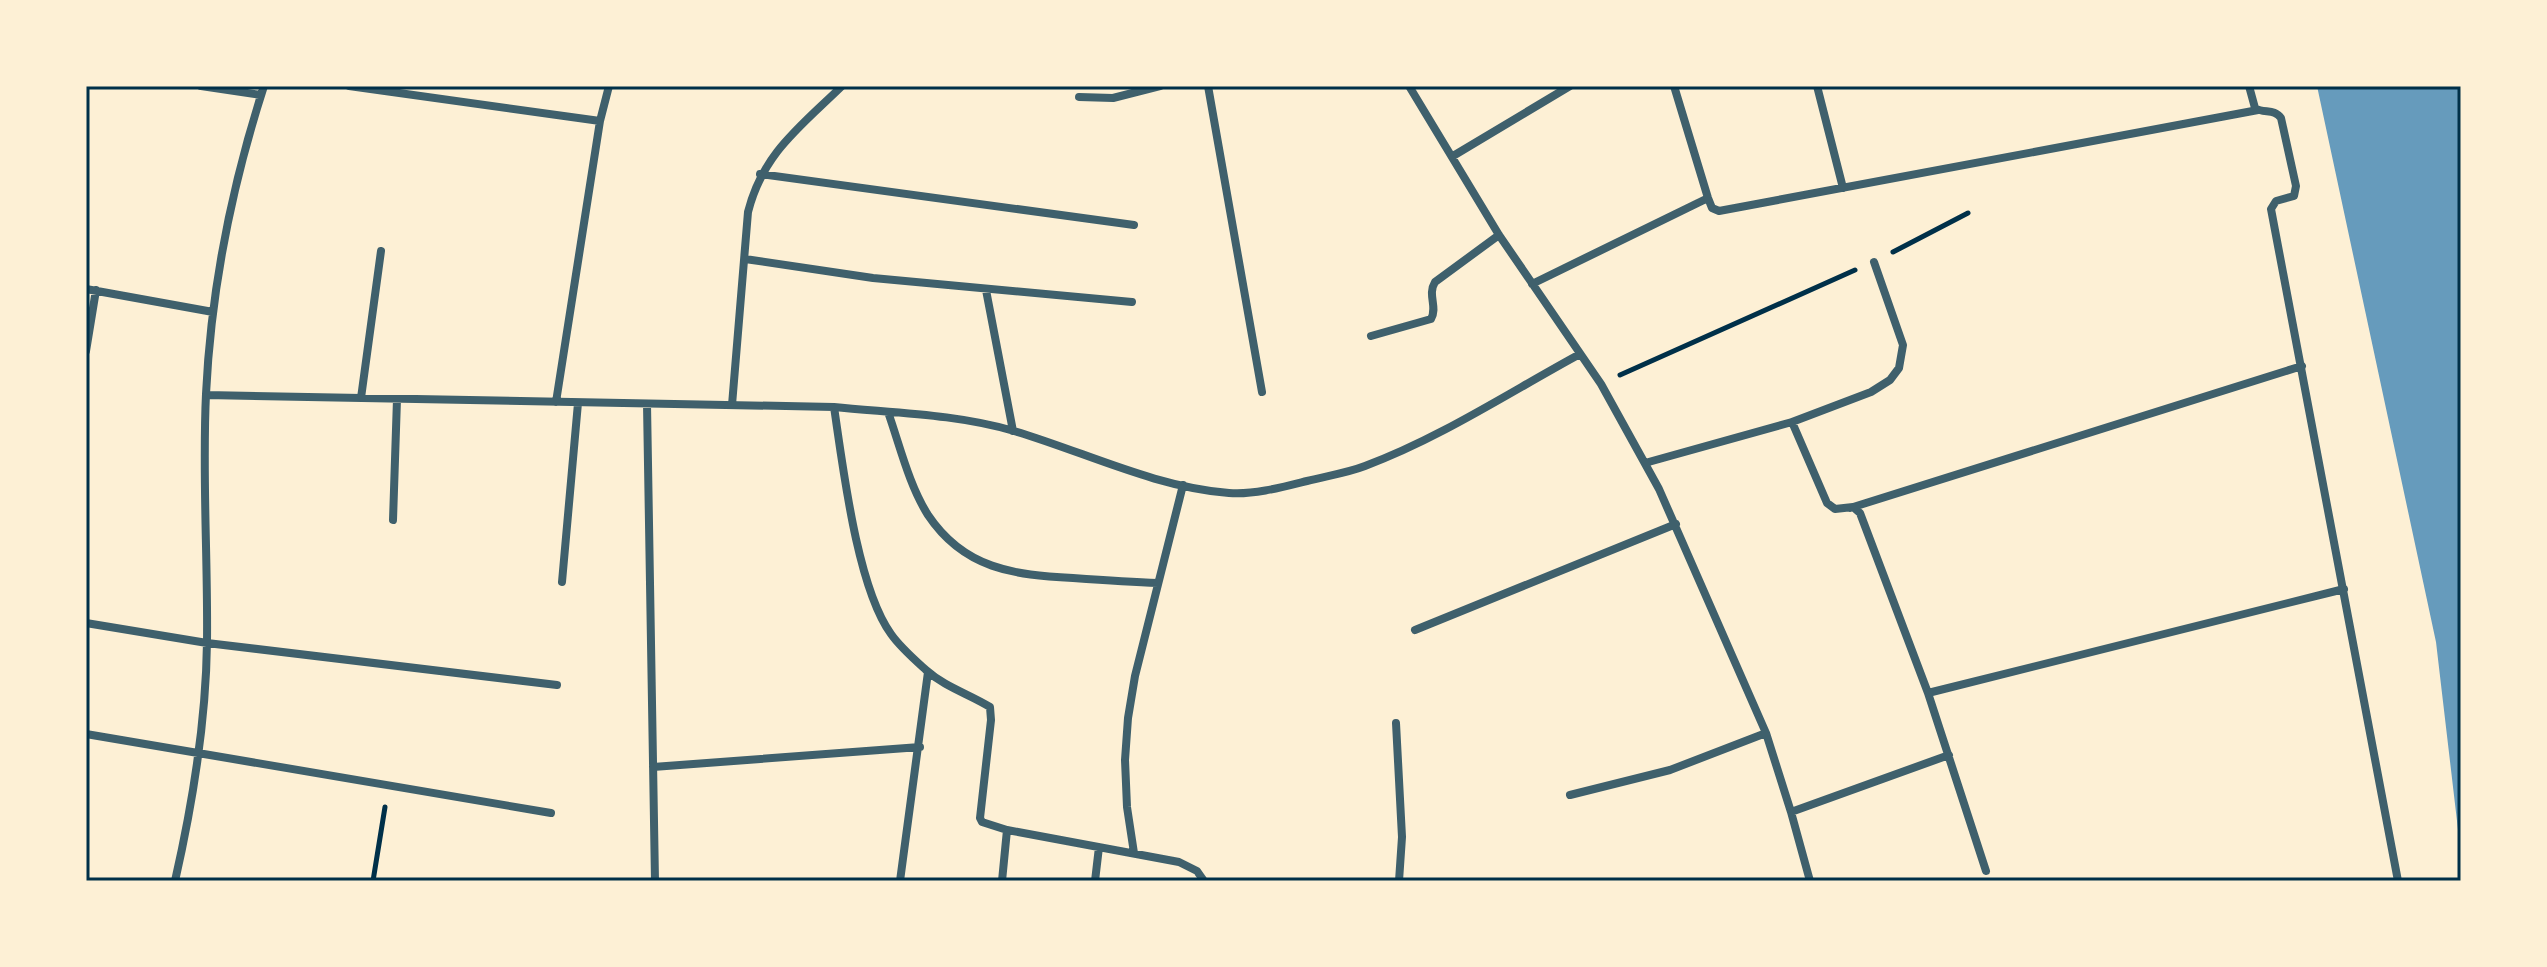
<svg xmlns="http://www.w3.org/2000/svg" width="2547" height="967" font-family="Ubuntu,sans-serif">
<rect width="100%" height="100%" fill="#fdf0d5"/>
<path fill="#669bbc" d="M2317,86h144v769l-25,-213z"/>
<g fill="none" stroke-linecap="round" stroke-linejoin="round">
<path stroke="#003049" stroke-width="5" d="M1893,252l75,-39
M1620,375l235,-105
M373,881l12,-74"/>
<path stroke="#3f606c" stroke-width="8" d="M201,86l60,9
M349,86l251,35
M1208,86l54,306
M1409,86l90,149 102,149 58,105 107,244 25,79 19,69
M1674,86l34,112 4,10 7,3 539,-101
M1817,86l26,102
M2249,86l6,22c9,6 19,0 26,10l15,68 -2,10 -18,5 -5,8 127,672
M1079,97l34,1 47,-12
M1453,156l117,-70
M760,174l374,51
M745,259l128,19 259,24
M1532,284l176,-86
M86,289l127,23
M986,290l27,141
M1371,336l60,-17c7,-12 -4,-24 4,-37l64,-47
M86,351l10,-61
M206,395l628,12c60,6 122,7 180,24 71,21 140,56 215,62 25,2 54,-6 78,-12 19,-5 40,-8 58,-15 75,-28 145,-74 215,-112
M361,398l20,-147
M556,402l44,-281 9,-35
M647,404l8,477
M732,405l16,-193c15,-59 52,-85 94,-126
M834,407c9,60 23,180 57,227 9,13 24,26 35,36 19,17 43,24 64,37l1,13 -11,98 2,4 25,8 172,32 18,9 7,10
M888,412c12,34 21,73 40,103 36,54 86,60 145,63 28,2 57,4 85,5
M1792,422l35,81 8,6 18,-2 7,6 68,180 58,178
M1645,463l147,-41 79,-30 19,-12 9,-12 4,-23 -29,-83
M1850,508l452,-142
M393,520l4,-121
M562,582l16,-179
M86,623l121,20 350,42
M1415,630l261,-106
M1928,693l416,-104
M1396,723l6,114 -3,44
M86,734l465,79
M653,767l267,-20
M1570,795l100,-25 96,-37
M1791,812l158,-57
M1134,853l-7,-46 -2,-47 3,-42 7,-42 48,-191
M175,881c18,-79 31,-158 32,-239 1,-83 -5,-166 -1,-248 5,-104 26,-209 58,-308
M900,881l28,-209
M1002,881l5,-51
M1095,881l4,-34"/>
</g>
<rect width="2547" height="967" fill="none" stroke="#fdf0d5" stroke-width="176"/>
<rect x="88" y="88" width="2371" height="791" fill="none" stroke="#003049" stroke-width="3"/>
</svg>
